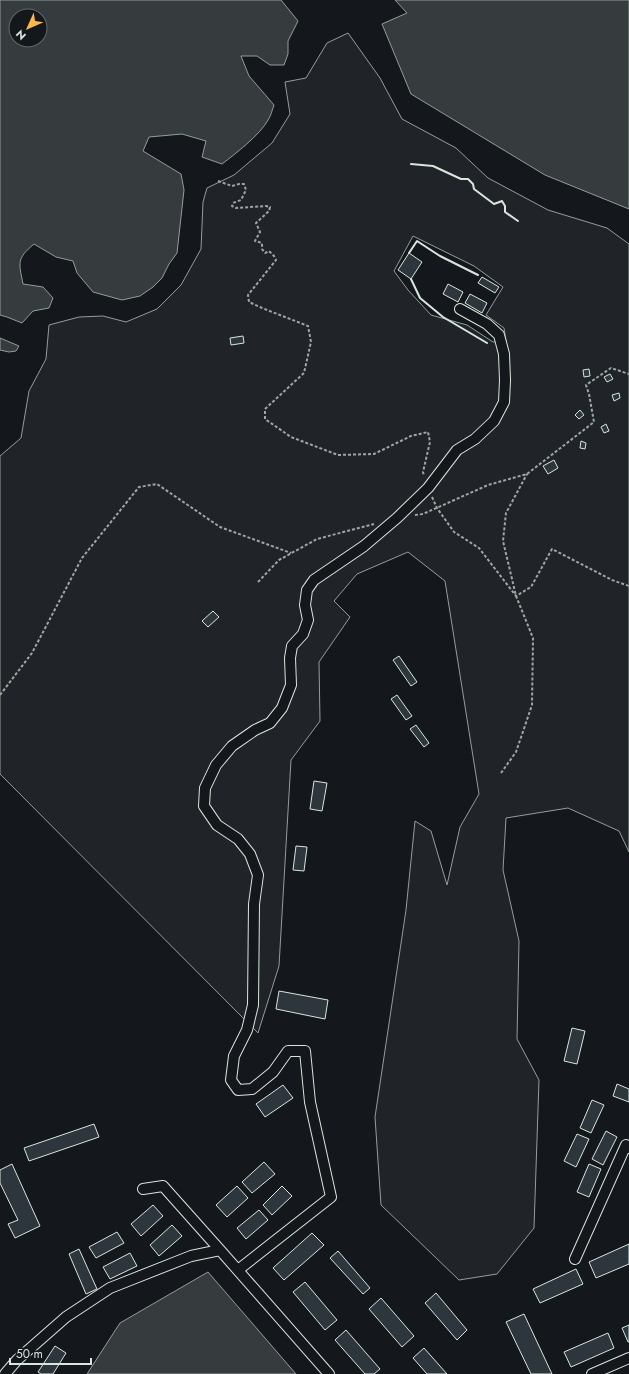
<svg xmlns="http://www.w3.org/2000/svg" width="629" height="1374" font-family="Jost,sans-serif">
<rect width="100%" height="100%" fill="#14181c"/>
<path fill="#202428" stroke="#939e99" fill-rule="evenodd" d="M348,33l32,45 22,41 54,29 32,30 60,32 59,18 22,16v608l-10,-21 -51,-23 -62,10 -3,52 16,71 -2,98 22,41 -5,148 -37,46 -38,6 -78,-75 -6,-88 31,-207 9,-89 16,10 16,54 13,-58 19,-33 -34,-213 -37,-29 -51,22 -23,27 16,16 -31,45 1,59 -29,39 -12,206 -21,67 -258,-259v-318l21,-18 8,-47 17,-32 3,-34 30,-8 24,-1 23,6 31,-13 24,-24 20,-36 2,-47 4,-14 27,-13 38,-32 18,-29 -5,-32 21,-4 21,-35zM413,236l61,30 29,21 -17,28 18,13 2,13 -13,1 -26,-17 -36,-10 -23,-25 -14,-19z"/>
<path fill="#363b3e" stroke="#939e99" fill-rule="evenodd" d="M0,0h281l17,21 -10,20v13l-4,11h-14l-13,-9h-16l8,20 25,29c-2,5 -3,11 -6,15 -8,15 -33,34 -46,44l-20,-7 4,-16 -24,-7 -33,3 -6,14 38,23 3,16 -7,63 -8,11 -7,14 -9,9 -13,9 -18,4 -29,-8 -16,-19 -4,-12 -17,-4 -22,-13c-18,15 -15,19 -11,40l20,3 10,11 -4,10 -16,3 -11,12 -15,-6 -7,-2zM16,16h24v24h-24z
M395,0h234v209l-84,-34 -134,-81 -29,-70 25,-11z
M0,338l19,8 -3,5 -7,1 -9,-2z
M208,1272l88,102h-209l33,-51z"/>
<path fill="#2c363c" stroke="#d8e6dc" d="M409,253l13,9 -11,17 -13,-9z
M482,277l17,10 -4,6 -17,-10z
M448,284l15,8 -5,10 -15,-8z
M470,294l17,9 -5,10 -17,-10z
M243,336l1,7 -13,2 -1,-7z
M589,369l1,7 -6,1 -1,-7z
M610,374l3,5 -6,3 -3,-5z
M619,393l1,5 -6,3 -2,-6z
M580,410l4,5 -5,4 -4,-4z
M606,424l3,7 -5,2 -3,-6z
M581,441l5,2 -1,6 -5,-1z
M554,460l4,8 -10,6 -5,-8z
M213,611l6,6 -11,10 -6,-6z
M399,656l18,26 -6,4 -18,-26z
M397,695l15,21 -6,4 -15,-21z
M416,725l13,18 -5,4 -14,-18z
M314,781l13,2 -5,28 -12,-2z
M296,846l11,1 -3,24 -11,-1z
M279,991l49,9 -3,19 -49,-10z
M572,1028l13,3 -8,33 -13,-3z
M617,1084l12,5v13l-16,-6z
M283,1085l10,13 -28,19 -9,-13z
M592,1100l12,5 -13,28 -11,-5z
M94,1124l5,13 -70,24 -5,-13z
M606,1131l11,6 -14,28 -11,-6z
M577,1134l12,5 -13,28 -12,-6z
M264,1162l11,12 -23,19 -10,-11z
M12,1164l28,62 -25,12 -7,-14 10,-4 -18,-37v-13z
M589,1164l12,5 -12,28 -12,-5z
M237,1186l11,12 -21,19 -11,-12z
M282,1186l10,10 -20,19 -9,-10z
M153,1205l10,11 -22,20 -10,-12z
M259,1210l9,10 -22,19 -9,-11z
M172,1225l10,11 -23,20 -9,-11z
M117,1232l7,11 -28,15 -7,-11z
M312,1233l12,12 -40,35 -11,-12z
M629,1244v20l-33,14 -7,-16z
M79,1249l18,40 -11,5 -17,-40z
M338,1251l32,37 -7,6 -33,-36z
M130,1253l7,13 -27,13 -7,-12z
M576,1269l7,15 -43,19 -7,-14z
M305,1282l32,38 -12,10 -32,-38z
M436,1293l31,37 -10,10 -32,-37z
M381,1298l33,38 -12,11 -33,-38z
M524,1314l28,60h-21l-25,-52z
M629,1325v17h-1l-6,-14z
M346,1330l34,39 -6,5h-9l-30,-34z
M608,1333l6,15 -43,19 -7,-15z
M55,1346l11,7 -13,21h-12l-3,-2z
M424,1348l23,26h-20l-14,-16z"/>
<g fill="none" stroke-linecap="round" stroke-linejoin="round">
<g stroke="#d8e6dc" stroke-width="12">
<path id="street" d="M143,1189l20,-3 57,64
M575,1259l51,-114 3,3
M238,1270l93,-73 -21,-95 -5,-51h-17l-15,21 -21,17 -14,1 -7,-10 3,-24 13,-26 6,-25 1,-101 4,-29 -8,-21 -12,-15 -21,-14 -13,-19 1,-18 11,-23 16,-19 23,-16 15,-7 12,-15 9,-23 -1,-27 2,-12 11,-12 5,-14 -3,-15 2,-15 7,-10 50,-34 33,-28 31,-30 29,-38 18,-11 19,-18 10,-19 1,-22 -1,-26 -5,-19 -12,-11 -27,-15
M5,1374l12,-14 49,-43 44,-29 81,-32 29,-6 109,124
M592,1374l37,-16"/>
</g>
<path stroke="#9da8a2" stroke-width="2" stroke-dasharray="3 2" stroke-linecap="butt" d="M218,181l14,5 7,-2h5l2,6 -5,10 -8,3 -1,3 4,2 30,-2 4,1 -1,4 -13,12 4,9 -5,9 7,2v6l3,4 4,-2 5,5 2,4 -28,35 1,7 13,6 46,18 3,16 -7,31 -39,36v10l26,18 47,18 36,-1 37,-18 17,-4 2,10 -7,30 1,4
M432,497l5,11 17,24 25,16 37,48 15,-9 21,-38 60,31 17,6
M415,515l8,-1 65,-29 39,-11 67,-52 -5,-28 -3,-9 25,-17 18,6
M258,582l21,-22 38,-21 57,-15
M0,695l32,-42 50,-95 57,-71 18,-3 63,43 71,26
M501,773l15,-21 16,-47 1,-67 -17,-42 -13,-55 3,-28 21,-39"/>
<use href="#street" stroke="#14181c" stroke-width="10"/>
<path stroke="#d8e6dc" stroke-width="2" d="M411,164l22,2 28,13h7l5,5 1,5 20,15 8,-3 3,5v6l13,9
M409,253l8,-12 23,15 38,19
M411,279l9,19 23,19 44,26"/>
</g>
<g transform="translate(28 28) rotate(225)"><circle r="19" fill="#14181c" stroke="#626a69"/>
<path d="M0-3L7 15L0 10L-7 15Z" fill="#ffb74d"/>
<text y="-6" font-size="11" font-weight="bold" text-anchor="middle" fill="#d8e6dc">N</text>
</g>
<path d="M10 1358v6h81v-6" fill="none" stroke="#d8e6dc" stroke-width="2"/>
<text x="16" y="1358" font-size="12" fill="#d8e6dc" stroke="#14181c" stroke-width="3" paint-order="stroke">50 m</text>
</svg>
